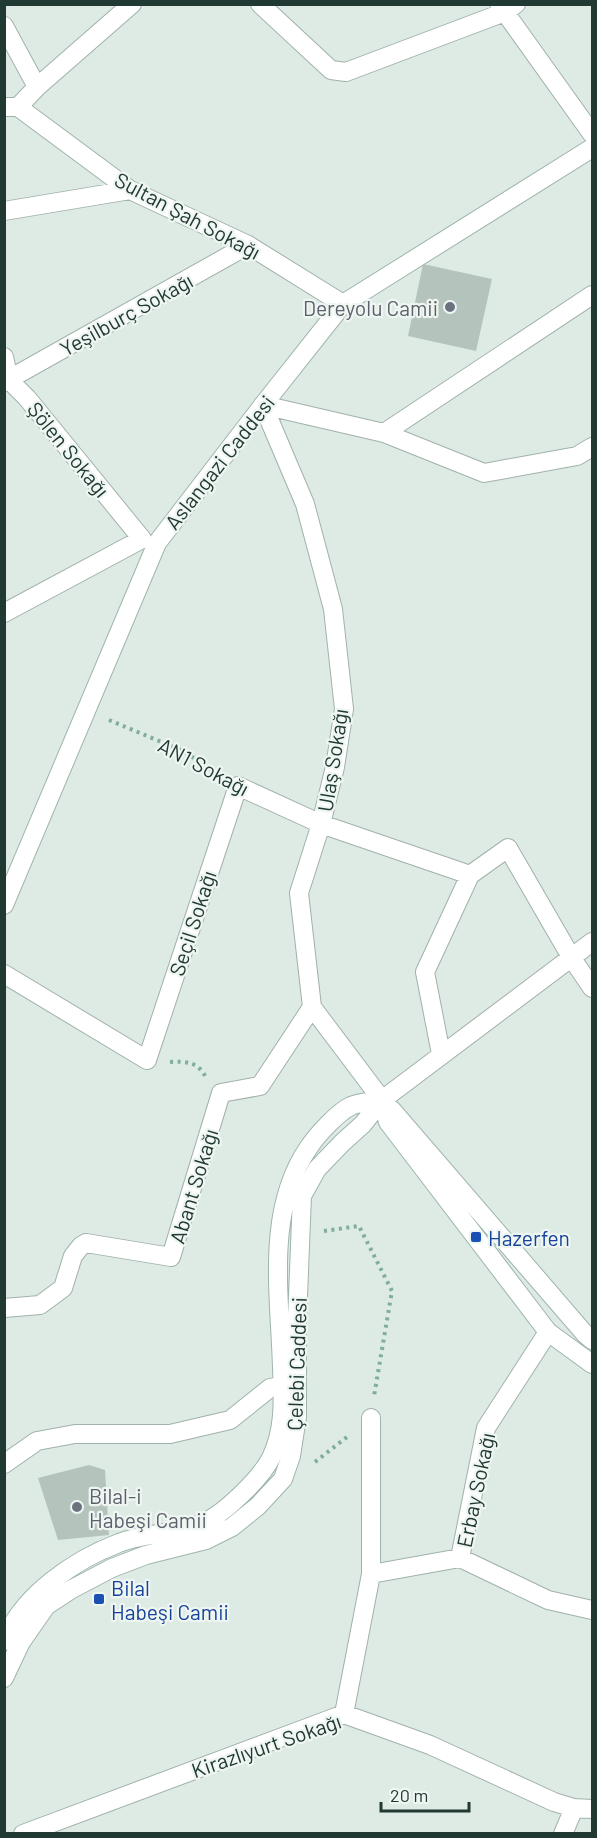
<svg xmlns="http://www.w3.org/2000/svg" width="597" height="1838" font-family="Barlow,sans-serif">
<rect width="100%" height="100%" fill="#deeae4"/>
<path fill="#b4c4bd" d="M423,264l69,15 -16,72 -68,-15z
M89,1465l16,5 4,65 -51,5 -20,-62z"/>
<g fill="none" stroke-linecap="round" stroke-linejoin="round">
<g stroke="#a1b1ab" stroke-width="20">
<path id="street" d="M260,4l71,66 15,2 159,-60 11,-8
M499,4l93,130
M4,26l33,61
M4,107h14l112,83 118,55 95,59
M18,107l19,-20 95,-83
M4,211l126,-21
M4,357l5,23 18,18 115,141
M4,382l244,-137
M263,405l42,99 28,105 11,100 -9,58 -14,57 -22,69 13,114 70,93 210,-158
M263,405l121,28 100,40 93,-17 15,-9
M384,433l208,-138
M4,613l138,-74
M4,974l143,86 91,-274 83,38 149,51
M441,1054l-16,-82 45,-97 38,-27 63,109 21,31
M4,1308l36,-3 23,-17 10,-32 8,-10 5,-3 85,14 50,-164 39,-7 52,-79
M4,1464l33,-23 38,-7h95l60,-14 40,-32 12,-2
M460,1558l26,-130 62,-96
M371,1574l89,-16 88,42 44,10
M344,1714l27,-140v-156
M23,1834l321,-120 86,31 124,57 20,6 18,1
M563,1834l11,-26"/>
</g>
<g stroke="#9eb5ac" stroke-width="20">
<path id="secondary" d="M4,905l153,-362 106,-138 80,-101 249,-156
M382,1100l6,22 160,210 44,32
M392,1110l193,224 7,6
M4,1641c19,-46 70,-81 115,-98 27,-11 58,-8 84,-20 21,-9 58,-45 68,-65 14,-29 12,-59 11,-90 -2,-73 -17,-158 27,-221 8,-12 29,-35 42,-41 8,-4 22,-4 31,-6
M4,1678l17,-36 25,-36 26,-17 40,-21 34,-13 60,-15 26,-13 26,-21 25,-27 8,-23 6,-39v-96l5,-125 15,-27 25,-26 21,-19 19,-24"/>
</g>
<path stroke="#7fad9e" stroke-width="4" stroke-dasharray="3 4.5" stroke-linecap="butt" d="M109,720l74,31 37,24
M170,1062c16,-1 29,0 36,16
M324,1231l35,-5 33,65 -18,105
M315,1462l32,-25"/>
<use href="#street" stroke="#fff" stroke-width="18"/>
<use href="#secondary" stroke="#fff" stroke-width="18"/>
</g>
<g fill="#6b7280" stroke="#eff6f2" stroke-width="2">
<circle cx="450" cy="307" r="6"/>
<circle cx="77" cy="1507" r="6"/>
</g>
<g fill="#1a4fb4" stroke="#eff6f2" stroke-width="2">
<rect x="470" y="1231" width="12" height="12" rx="3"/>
<rect x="93" y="1593" width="12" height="12" rx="3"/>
</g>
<g text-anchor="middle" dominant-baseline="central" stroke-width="4.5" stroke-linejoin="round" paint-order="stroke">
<g font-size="21" fill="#203932" stroke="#eff6f2">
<text transform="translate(188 215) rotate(28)">Sultan Şah Sokağı</text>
<text transform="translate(126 314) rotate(-29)">Yeşilburç Sokağı</text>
<text transform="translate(69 449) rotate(51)">Şölen Sokağı</text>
<text transform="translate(219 462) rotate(-52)">Aslangazi Caddesi</text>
<text transform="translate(332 760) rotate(-81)">Ulaş Sokağı</text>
<text transform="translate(204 766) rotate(28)">AN1 Sokağı</text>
<text transform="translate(192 923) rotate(-72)">Seçil Sokağı</text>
<text transform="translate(193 1186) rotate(-73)">Abant Sokağı</text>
<text transform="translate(296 1364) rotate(-88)">Çelebi Caddesi</text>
<text transform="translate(475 1490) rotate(-78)">Erbay Sokağı</text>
<text transform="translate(266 1745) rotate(-19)">Kirazlıyurt Sokağı</text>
</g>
<g font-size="21" fill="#5b616d" stroke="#eff6f2" text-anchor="end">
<text x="438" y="307">Dereyolu Camii</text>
<text x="89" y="1495" text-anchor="start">Bilal-i<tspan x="89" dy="24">Habeşi Camii</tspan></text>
</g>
<g font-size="21" fill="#164399" stroke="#eff6f2" text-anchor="start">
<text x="488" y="1237">Hazerfen</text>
<text x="111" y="1587">Bilal<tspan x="111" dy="24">Habeşi Camii</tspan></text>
</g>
</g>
<rect width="597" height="1838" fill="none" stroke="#203932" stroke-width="12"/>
<path d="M381 1802v9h88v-9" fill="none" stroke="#203932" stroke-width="3"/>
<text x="390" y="1802" font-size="18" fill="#203932" stroke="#eff6f2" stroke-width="4.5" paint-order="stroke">20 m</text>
</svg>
